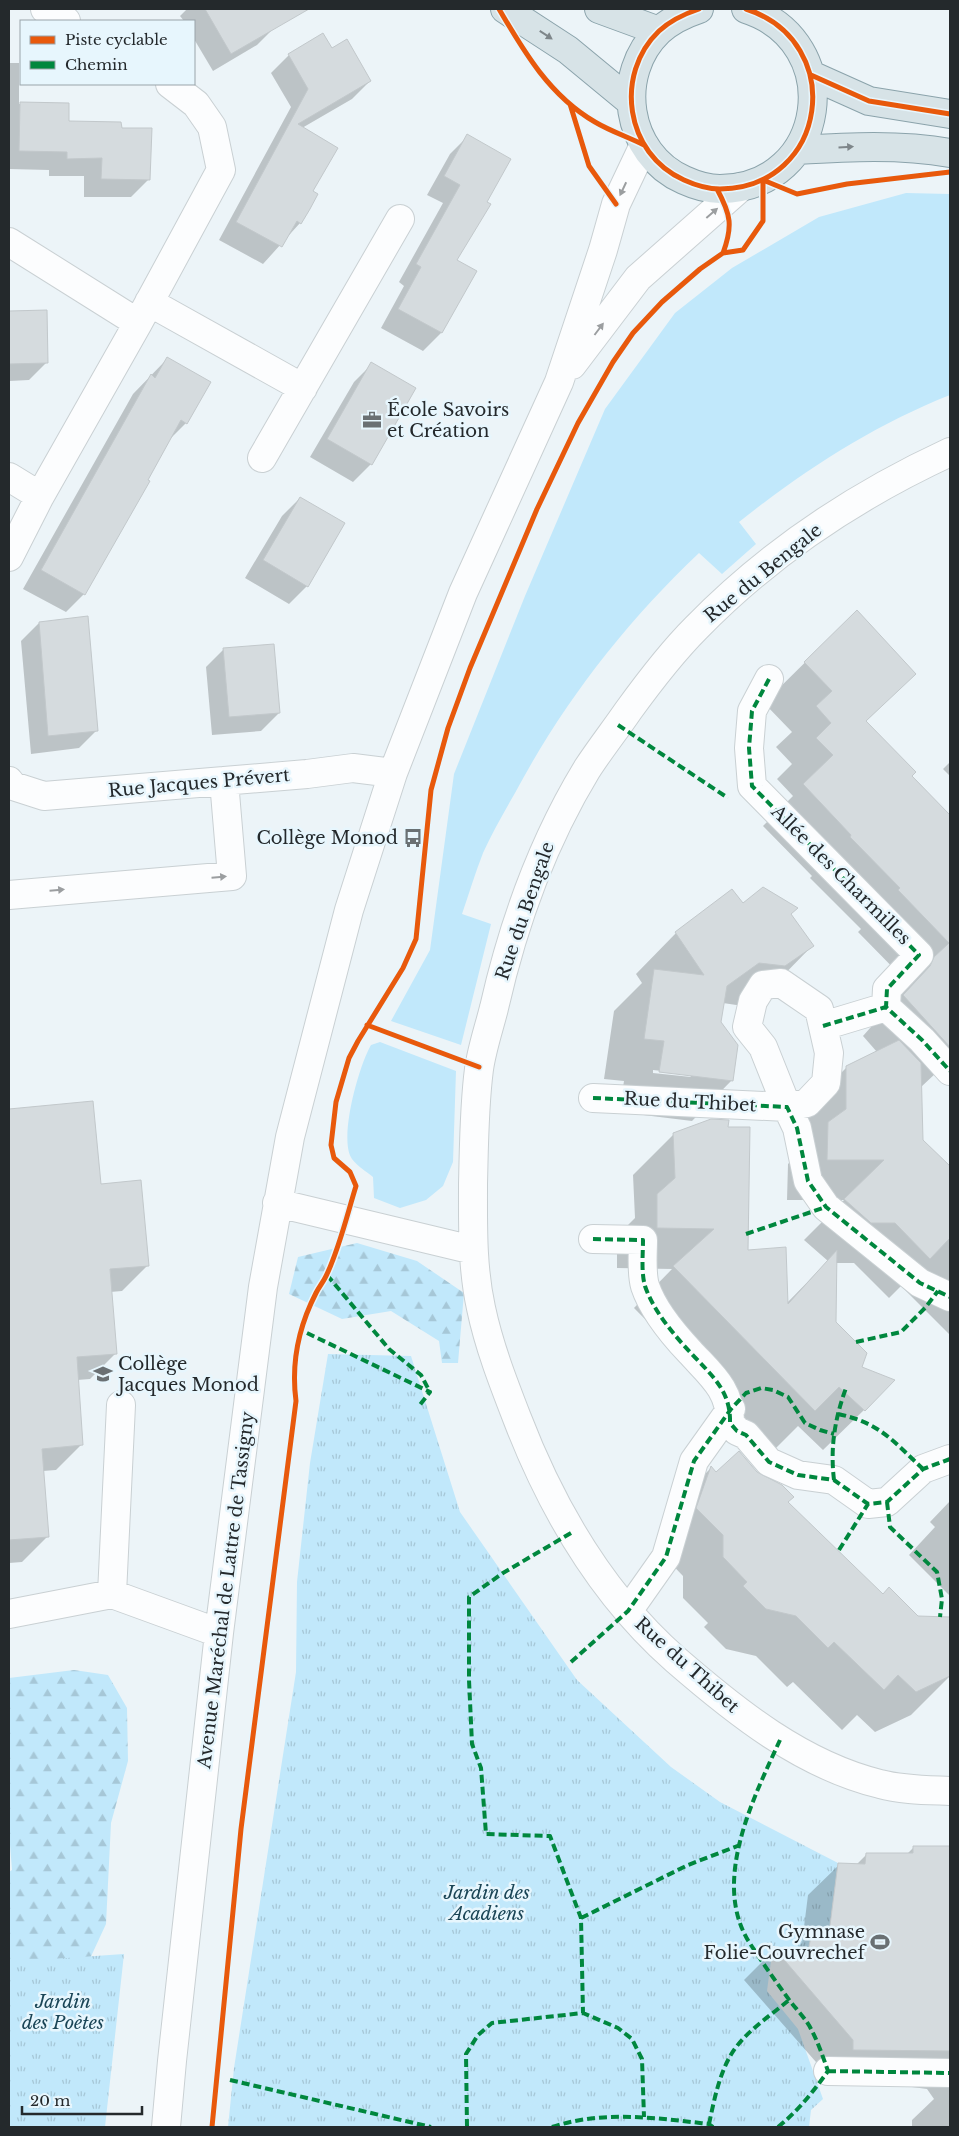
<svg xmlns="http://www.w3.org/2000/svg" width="959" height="2136" font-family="'Libre Baskerville',serif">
<defs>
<pattern id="forest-firs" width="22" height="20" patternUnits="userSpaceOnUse" patternTransform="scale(1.25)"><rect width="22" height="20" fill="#c1e8fb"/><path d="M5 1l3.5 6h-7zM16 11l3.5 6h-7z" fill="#a6c7d7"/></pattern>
<pattern id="park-tufts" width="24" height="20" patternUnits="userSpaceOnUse" patternTransform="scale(1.25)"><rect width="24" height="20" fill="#c1e8fb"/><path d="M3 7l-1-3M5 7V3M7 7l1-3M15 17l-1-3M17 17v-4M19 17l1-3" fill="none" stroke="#a6c7d7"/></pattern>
</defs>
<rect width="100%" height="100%" fill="#ecf4f8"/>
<path fill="#c1e8fb" d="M906,193l44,1v201c-76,30 -147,76 -211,127l17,22 -34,30 -23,-21c-74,70 -136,150 -184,240 -11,19 -23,40 -32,60 -8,20 -14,41 -21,61l29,10 -30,121 -70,-24 39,-71 24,-176 71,-178 80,-187 70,-96 57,-45 87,-51z
M380,1042l76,29 -3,91 -10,24 -17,14 -26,8 -26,-10 -1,-21c-6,-5 -16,-11 -21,-18 -14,-19 7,-94 19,-114z"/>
<path fill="url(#forest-firs)" d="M357,1243l60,18 47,32 -6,70h-16l-3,-22 -48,-30 -49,8 -53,-25 9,-37z
M74,1670l34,5 19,33 1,53 -17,62 -5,101 -31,67 -66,12v-131l3,-2 -3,-38v-154z"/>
<path fill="url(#park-tufts)" d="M328,1354l83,2 49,156 117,168 94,87 49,35 118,61 -9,70 -17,-1 -4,19 -35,-5 -6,45 31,38 25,70 -12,11 -2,17h-581l6,-59 62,-396 1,-90 13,-119z
M124,1954l-19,173h-96v-165z"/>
<path fill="#0003" fill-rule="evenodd" d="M187,9h77l11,18 -18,18 -44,26 -19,-32v-18h-10l-4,-5z
M332,49l38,32 -18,18 -50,29 9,64 -11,31 -37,41 -44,-24 72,-133 -20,-34 18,-18z
M9,63h10v41h48v18l82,57 -18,18h-47v-21h-35v-6l-40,-1z
M468,136l-13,125 20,10 -34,62 -18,18 -42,-23 23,-42 -5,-4 44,-79 -16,-8 23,-41z
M9,312h37l1,50 -18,18 -20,1z
M167,359l19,64 -18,18 -84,153 -18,18 -43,-23 110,-195z
M372,364l-1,100 -18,18 -43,-25 44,-75z
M300,498l7,88 -18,18 -44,-26 37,-62z
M856,612l58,62 -49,48 45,55 40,40v243l-29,27 1,53 28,28v167l-49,-49 -12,12 -35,-35h-18l-1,59 25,46 4,42 -41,40 -25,-24 -24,24 -140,-142 38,-39 -55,-1v-32l18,-18 -2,-43 41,-41 52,-6 21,123 39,53 42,-43 -24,-21 40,-40h-57l1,-36 18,-18v-38l41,-41 30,-15 -14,-16 46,-52 -51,-52 3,-3 -51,-51 2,-2 -49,-50 30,-30 -16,-17 15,-15 -16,-17 16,-15 -28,-29z
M39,623l58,107 -18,18 -48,6 -10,-113z
M224,649l55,64 -18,18 -49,4 -6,-68z
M950,762v14l-7,-7z
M743,905l47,10 22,31 -40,41 -29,19 -20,-3 -4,20 13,57 -40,41 -73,-9 5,-31 -20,-2 10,-68 28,-28 -6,-9 40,-41zM653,1070l36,4 2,3 -38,-4z
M92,1103l8,83 48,79 -26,26 -12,1 6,61 -26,26 -13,1 5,64 -26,26 -13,1 5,65 -26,26 -13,1v-452z
M711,1468l5,6 41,-1 126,122 35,22 28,1 4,5v42l-5,5 5,6 -39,39 -36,17 -18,-17 -15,15 -49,-48 -6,5 -31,-31 -30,-7 -22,-22 4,-4 -25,-25v-22l-26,-27 14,-41z
M950,1501v95l-41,-41 26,-28 -5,-5z
M914,1847h36v280h-38v-7l22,-21 -7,-10 -15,-2v-6l-89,-11 -79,-90 30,-30 20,1 8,-8 6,-48 31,-30h17l10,-10 41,-1z"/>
<path fill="#d5dbde" stroke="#c2c8cb" d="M205,9h104l-78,45z
M323,33l9,15 15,-9 24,42 -73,43 40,24 -25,43 5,3 -8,15 -9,15 -4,-3 -15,26 -46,-25 72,-133 -20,-35z
M20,102l49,1v18l52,1 1,6h30l-2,52 -49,-1 1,-21 -35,1v-7l-48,-1z
M467,134l44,25 -24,43 4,2 -34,56 20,11 -35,62 -44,-24 23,-42 -5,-3 44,-79 -16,-9z
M47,310l1,53 -39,1v-53z
M167,357l44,25 -24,42 -6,-4 -33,60 2,1 -65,114 -44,-25 110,-196 4,4z
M371,362l45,26 -44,77 -45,-26z
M300,497l45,26 -37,64 -45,-27z
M857,610l59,64 -50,47 50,51 -4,4 38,39v232l-47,-52 27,-29 4,-9 15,-14 -51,-53 2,-2 -50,-51 1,-2 -48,-51 30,-29 -17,-17 15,-15 -15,-17 16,-15 -28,-29z
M88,616l10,115 -50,5 -9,-114z
M274,644l6,69 -51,4 -6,-69z
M763,887l35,21 -7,6 23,32 -29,20 -26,-3 -32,23 -6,36 17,23 -5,36 -74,-9 5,-31 -20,-2 10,-70 50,6 -29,-43 57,-43 11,14z
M899,1040l22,23 2,77 27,26v72l-20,21 -35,-36h-24l-27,-24 40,-39h-57l1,-38 18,-13v-43z
M93,1101l8,83 40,-4 8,86 -39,3 7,85 -40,3 6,88 -41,4 7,88 -40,3v-431z
M711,1119l18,1 -1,7h22l-2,123 38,-3 2,57 49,-54 -1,72 31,31 -5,14 33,13 -30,31 -26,-24 -24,24 -142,-145 41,-37 -57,-1v-34l18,-16 -2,-45z
M739,1451l18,21 25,13 12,12 -6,5 95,92 6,-7 29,29 32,1v59l-34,16 -18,-17 -14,15 -50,-48 -6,6 -32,-32 -30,-7 -23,-23 4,-4 -24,-25v-22l-27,-27 15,-42 5,6z
M913,1846h37v205l-97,-1v-10l-79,-92 34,3 4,-19 17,1 9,-70 27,1 1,-11h47z"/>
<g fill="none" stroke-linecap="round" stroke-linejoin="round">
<g stroke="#c9d0d3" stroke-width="30">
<path id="minor" d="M45,9l21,12
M9,242l129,81
M149,302l154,86
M572,365l66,-87 103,-91
M950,452c-93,43 -182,102 -254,176 -25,25 -47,54 -68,83 -13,19 -28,38 -41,58 -45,74 -74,155 -93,239 -5,20 -12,40 -15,61 -5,38 -5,77 -6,115 0,42 -1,83 8,124 8,38 22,74 36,110 35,91 85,177 159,242 60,52 126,105 204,124 22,6 47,6 70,7
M262,458l138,-239
M9,477l31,19
M9,557l31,-61 98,-173 83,-153 -9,-43 -16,-23 -26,-20
M769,679l-17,32 -3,37 3,38 167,169 -32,34 -1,18 36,33 28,31
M9,781l4,5 31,10 263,-22 46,-6 40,5
M9,895l223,-19 -8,-95
M781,983l38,26 10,44 -3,30 -19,20 -20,4 -24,-60 -16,-20 6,-26 10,-16z
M823,1026l63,-19
M593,1098l194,9 10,21 11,53 18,26 94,76 30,14
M277,1203l196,47
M593,1239l50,1c0,14 -2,32 2,46 8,24 28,48 45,66 21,23 41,38 40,71l7,8 9,4 23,27 29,13 36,5 34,24 19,-2 36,-33 27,-10
M112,1594l9,-189
M628,1611l38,-54 28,-96 37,-52
M9,1614l103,-20 107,39
M828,2071l122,2
M166,2127l6,-66 47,-428 44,-346 27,-150 59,-227 44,-137 70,-180 96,-211 44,-132 13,-46 28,-59"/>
</g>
<g stroke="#8ba3ab" stroke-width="30">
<path id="major" d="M505,9l63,41 63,52
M599,9l60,22
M699,9c-15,5 -28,11 -40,22 -45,43 -34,123 25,149 11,5 24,9 36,9 108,-1 128,-147 26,-180
M811,75l58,26 81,13
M797,150c51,-3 103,-6 153,3"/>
</g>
<use href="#minor" stroke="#fcfdfe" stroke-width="28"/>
<use href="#major" stroke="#d7e3e7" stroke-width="28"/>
<path stroke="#00873e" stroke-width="4" stroke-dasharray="8 4" stroke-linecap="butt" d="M769,679l-17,32 -3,37 3,38 167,169 -32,34 -1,18 36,33 28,31
M618,725l110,73
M823,1026l63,-19
M593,1098l194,9 10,21 11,53 18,26 94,76 30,14
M746,1234l80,-27
M593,1239l50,1c0,14 -2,32 2,46 8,24 28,48 45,66 21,23 41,38 40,71l7,8 9,4 23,27 29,13 36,5 34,24 19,-2 36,-33 27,-10
M327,1275l62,74 32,26 9,17
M307,1333l123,59 -11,14
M856,1342l45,-10 24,-24 13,-17
M838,1414c42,9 55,27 85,55
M834,1480c-4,-33 1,-62 12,-92
M887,1502l3,25 47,45 5,27 -2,18
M571,1533l-68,40 -34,24v83l3,64 9,24 5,66 64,2 31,82 2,95
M839,1550l29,-46
M571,1662l57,-51 38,-54 28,-96 37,-52 15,-16 15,-5 12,2 15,7 17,26 15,7 14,4
M780,1740c-26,57 -69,141 -31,202 13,20 27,40 41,59 7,9 16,18 21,28 7,13 12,28 17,42
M581,1918l107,-53 52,-20
M828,2071l122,2
M230,2080l201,47
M709,2124c5,-23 10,-50 23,-71 13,-21 38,-37 57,-53
M467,2127l-1,-73 12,-19 14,-12 91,-10 35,15 14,11 10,20 2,58
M552,2127c51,-17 104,-9 157,-3l4,3
M778,2127c20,-16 35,-35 50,-56"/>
<g stroke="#e7f6fd" stroke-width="8">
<path id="cycleway" d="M499,9c25,43 51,87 96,113 15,9 33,15 49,23
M699,9c-15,5 -28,11 -40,22 -45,43 -34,123 25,149 11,5 24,9 36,9 108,-1 128,-147 26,-180
M811,75l58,26 81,13
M570,104l19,62 27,38
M717,189c14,26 16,37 6,64
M367,1025l112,42
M212,2127l29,-298 55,-428c-5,-38 2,-73 20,-108 3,-6 8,-12 11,-19 13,-28 20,-59 29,-88l-6,-14 -16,-14 -3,-13 5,-43 13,-44 9,-17 45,-73 13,-29 15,-149 17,-62 22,-60 67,-159 41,-86 35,-61 20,-29 29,-31 38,-33 23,-16 20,-3 20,-29v-41l34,14 50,-10 103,-12"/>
</g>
<use href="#cycleway" stroke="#e8590c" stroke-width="5"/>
</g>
<defs><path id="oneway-solid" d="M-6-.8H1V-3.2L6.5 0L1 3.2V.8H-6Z" transform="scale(1.25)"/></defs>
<g fill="#7e868a">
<use href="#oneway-solid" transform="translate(546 35) rotate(33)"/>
<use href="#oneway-solid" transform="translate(846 147) rotate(-4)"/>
</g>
<g fill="#9b9ea0">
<use href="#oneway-solid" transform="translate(623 189) rotate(115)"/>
<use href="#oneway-solid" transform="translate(712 213) rotate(-41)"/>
<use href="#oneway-solid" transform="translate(599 329) rotate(-53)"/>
<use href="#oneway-solid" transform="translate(219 877) rotate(-5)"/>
<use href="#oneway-solid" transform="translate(57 890) rotate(-5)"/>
</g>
<defs>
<g id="office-bare" transform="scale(1.5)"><path d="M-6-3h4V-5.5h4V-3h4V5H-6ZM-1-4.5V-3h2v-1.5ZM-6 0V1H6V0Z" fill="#6a7073" stroke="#e7f6fd" stroke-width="2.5" paint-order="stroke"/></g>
<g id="bus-bare" transform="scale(1.5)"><path d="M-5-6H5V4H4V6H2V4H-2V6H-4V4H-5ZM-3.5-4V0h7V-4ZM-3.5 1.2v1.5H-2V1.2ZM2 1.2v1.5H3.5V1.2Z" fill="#6a7073" stroke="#e7f6fd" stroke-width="2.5" paint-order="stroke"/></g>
<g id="school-bare" transform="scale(1.5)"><path d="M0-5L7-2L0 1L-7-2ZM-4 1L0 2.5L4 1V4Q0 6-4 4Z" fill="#6a7073" stroke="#e7f6fd" stroke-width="2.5" paint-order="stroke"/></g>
<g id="stadium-bare" transform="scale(1.5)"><path d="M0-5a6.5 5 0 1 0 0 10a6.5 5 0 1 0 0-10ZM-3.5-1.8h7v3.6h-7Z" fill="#6a7073" stroke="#e7f6fd" stroke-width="2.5" paint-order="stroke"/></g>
</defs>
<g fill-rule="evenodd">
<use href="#office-bare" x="372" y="420"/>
<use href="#bus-bare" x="413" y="838"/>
<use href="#school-bare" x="103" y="1374"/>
<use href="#stadium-bare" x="880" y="1942"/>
</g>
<g text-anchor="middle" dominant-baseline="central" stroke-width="5" stroke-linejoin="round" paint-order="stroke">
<g font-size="18" fill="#24292c" stroke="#e7f6fd" text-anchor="start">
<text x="387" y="410">École Savoirs<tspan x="387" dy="21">et Création</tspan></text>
<text x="398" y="838" text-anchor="end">Collège Monod</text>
<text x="118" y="1364">Collège<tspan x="118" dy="21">Jacques Monod</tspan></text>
<text x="865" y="1932" text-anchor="end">Gymnase<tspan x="865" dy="21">Folie-Couvrechef</tspan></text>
</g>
<g font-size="18" fill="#24292c" stroke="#e7f6fd">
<text transform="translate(763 573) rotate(-39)">Rue du Bengale</text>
<text transform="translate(199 783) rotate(-5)">Rue Jacques Prévert</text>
<text transform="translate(841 875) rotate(45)">Allée des Charmilles</text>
<text transform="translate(525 911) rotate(-71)">Rue du Bengale</text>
<text transform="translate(690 1102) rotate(3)">Rue du Thibet</text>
<text transform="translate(226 1590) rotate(-83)">Avenue Maréchal de Lattre de Tassigny</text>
<text transform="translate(687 1665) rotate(42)">Rue du Thibet</text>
</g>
<g font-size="18" font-style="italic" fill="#1a4556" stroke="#e7f6fd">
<text x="487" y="1893">Jardin des<tspan x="487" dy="21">Acadiens</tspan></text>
<text x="63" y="2002">Jardin<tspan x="63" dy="21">des Poètes</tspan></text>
</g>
</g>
<rect width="959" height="2136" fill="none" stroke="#24292c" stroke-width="20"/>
<rect x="20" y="20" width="175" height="65" fill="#e7f6fd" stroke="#99a4a9"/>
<rect x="30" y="36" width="25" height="8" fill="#e8590c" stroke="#99a4a9"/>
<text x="65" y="45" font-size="15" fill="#24292c">Piste cyclable</text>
<rect x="30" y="61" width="25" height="8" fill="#00873e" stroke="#99a4a9"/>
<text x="65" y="70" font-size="15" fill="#24292c">Chemin</text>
<path d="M22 2106v8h120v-8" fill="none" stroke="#24292c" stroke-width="2.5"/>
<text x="30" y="2106" font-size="15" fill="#24292c" stroke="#e7f6fd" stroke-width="4" paint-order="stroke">20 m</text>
</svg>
